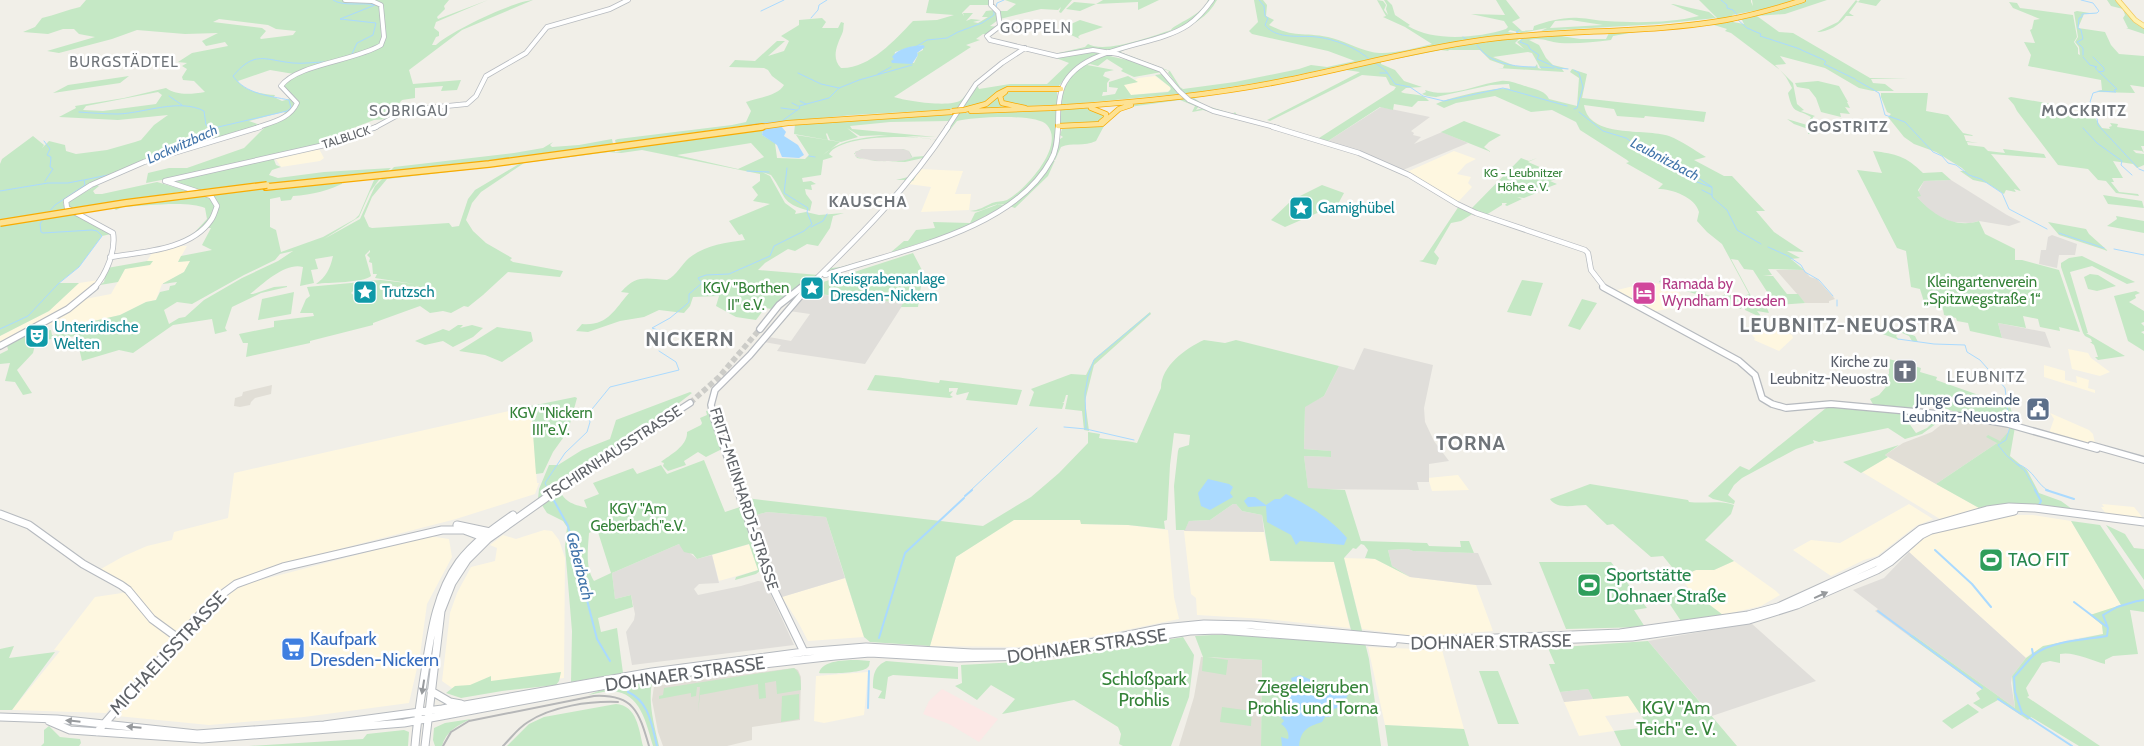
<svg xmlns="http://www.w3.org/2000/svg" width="2144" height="746" font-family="Cabin,sans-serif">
<rect width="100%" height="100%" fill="#f1efe8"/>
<path fill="#fef7e0" d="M1155,76l15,11v4l-39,4 -8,-10 14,-3 -2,-2 3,-2z
M318,147l6,11 -4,3 -39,6 -6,-9z
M1454,151l22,8 -10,5 -9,10 14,3 -3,6 4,4 -14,15 -4,-1 -47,-29z
M919,169l44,2 -8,23h16l-2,16 -48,2 10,-25 -23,-3 5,-4z
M177,246h10l-9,16 13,-2 -7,12 -22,12 -6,16 -10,2 -26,13 -16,4 -19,4 -45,2 45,-26 26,-5 14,-25 24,-8h-2l7,-11z
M99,280l-24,22 -75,42v-8l49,-25 30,-28z
M1656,283l15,4v2l8,3 5,10h-7l-5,6 -20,4 -39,-21 29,-7z
M1765,324l27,11 1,3 -14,13 -25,-11 1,-2 -3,-3z
M2068,349l20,4 3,5 19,14 -10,4 -28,-7z
M2044,365l21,6v9l12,3 -1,-7 13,4 -1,8 7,2v3l-51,-16z
M531,406l6,77h2l-4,11 -79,25 -190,49 -34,14 -17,11 -35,36 -74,84 -94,-3 48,-59 -6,-1 41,-53 27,-4 6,-6 -29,-17 25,-14 23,-10 25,-6 2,-8 54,-14 6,-45z
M2050,413l39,17 4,4 2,9 -12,-1 -34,-9 5,-14z
M1888,457l91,51 -39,11 -78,-47z
M1458,475l11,15 -37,1 -4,-13z
M1909,504l24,15 -17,7 -39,30 -13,4 -33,16 -38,-26 18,-10 29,3z
M2102,504l32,3 9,11 -37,-4 -5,-7h3z
M2004,515h29l38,6 50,84 -30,10 11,10 1,9 -37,6 2,2 -37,11 -5,5 -117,-106 14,-13 11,-6z
M1014,519l67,1v4l47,1 40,5 6,67 5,22 -107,22 -49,6 -93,-1 26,-89z
M544,530l8,1 7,9 6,18 -1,120 -105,15 -17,-12 8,-68 7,-20 14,-26 24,-6 2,-13 -7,-3 13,-10 13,4z
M1184,531l80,1 6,29 64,1 16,66 -84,-9 -69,-4 -1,-17 -5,-4z
M429,536l20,3 3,18 -25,47 -7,51 -11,48 -105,14 -95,8 -92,-9 62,-72 46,-47 20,-13z
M750,544l8,26 -39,11 -7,-26z
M1344,558l31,1 35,18 66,8 17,46 -73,6 -58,-8z
M1734,561l42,30 4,4 -19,11 -38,9 -33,-25 -10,-13 16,-7h18z
M845,578l19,59 -56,4 -10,-19 -16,-25z
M1368,647l74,3 22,79 -79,-4z
M868,672l-4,43 -40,8 -10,-2 2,-45z
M1628,695l11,17 -34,4 9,15 -35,5 -15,-34z"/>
<path fill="#e0deda" d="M1381,107l49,10 -19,14 3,2 -1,2 8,2 -7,7 28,-12 26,11 -65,27 -75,-29z
M862,149h41l6,2 4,7 -8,3h-30l-19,-4 -1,-5z
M1951,180l56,35 14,7 -12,4 -30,-5 -8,2 -19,-1 -20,-9 -16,-17 8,-15z
M2052,235l25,9 -2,11h-16l-2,13 -18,-4 2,-14h5l2,-13z
M805,293l99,10 -39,61 -88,-13 4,-6 -17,-3 5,-5 22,4 19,-27 -21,-3z
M1998,323l47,9 6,16 -49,-10z
M1364,348l69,17 -9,43 1,14 9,19 15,20 -20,3v18h-12l2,8 -111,-1 -4,-33 27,1 -1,-6 -26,-2 1,-43 19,-10 15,-30 15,4z
M1233,504h3l6,7 20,4 2,17 -80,-1 5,-10 21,-1z
M767,512l59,5 19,61 -63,19 -5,-7 -24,-74z
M679,544l18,15 15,-4 7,28 -20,1 -5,5 4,6 43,-9 17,-5 7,1 29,63 -162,20 -6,-33 8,-12 1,-6 -4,-19 -16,4 -3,-26z
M1408,549l5,2 65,2 14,32h-16l-66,-8 -18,-11 -4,-16z
M1909,552l117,106 -14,18 -1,7 4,25 -102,-73 -4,1 -34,-25 3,-2 -25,-19 31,-12z
M1751,623l65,58 -104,35 -64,-75z
M1588,689l5,10 -29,3 -4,-10z"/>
<path fill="#e1ded6" d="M1776,270h28l6,7 7,2 18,20 -6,2v2h-24z
M272,385l-1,9 -16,4 -4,4 -1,3 -10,2 -6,-1 1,-8 7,-2 1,-4z
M1950,416l58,10 1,5 -6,8 -67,45 -51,-29 18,-12 29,-11 10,-8 4,-6z
M1201,657l61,3 -1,86h-82l15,-49z
M794,668l4,2 3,7 -1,43 -48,7v13l-25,6h-64l-5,-14 -6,-32 2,-14z"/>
<path fill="#fce8e6" d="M942,689l56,30 -19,23 -30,-18 -26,-10 6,-13z"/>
<path fill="#c5e8c5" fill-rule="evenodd" d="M86,0h363l-5,6 1,3 -8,8 1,2 50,-19 -52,22 -2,6 5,4v4l-3,1 -4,8h4c15,-14 78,-44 97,-45l-71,30 -53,40 4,14 48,-4 -4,10 -16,1 2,-5 -28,2v10l-13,2 -7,8 9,3 -16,8 -14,1 -31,12 -3,8 -112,27 -82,16 2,-10 21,-5h18l57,-20 22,-22 25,-12 7,-8v-6l-14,-13v-5l10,-8 -24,-4 -32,11c6,10 26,14 37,14l-1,2 8,4 10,-3 4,6 -7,10 -6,-2 -34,9 11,4 -130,41 -65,35 -2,3 3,4 45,26 -9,2 -23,31 -20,16h20l-30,28 -49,25v-172l2,-5 31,-23 11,9 -2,3 7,-7 16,4 1,6 10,3 31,-4 28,-8 6,-2 13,-15 14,-10 -50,5 -59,-3 17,-9 -1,-2 49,-8 42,-10c11,8 26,6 39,4l-11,-11 -11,-1 -1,-3 5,-8 -5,-3 5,-3 -9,-1 14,-9 36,-7 -3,-4 -19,4 -4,-5 16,-8 -33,1 -48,-4 -25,9 -53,14 -12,-2 48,-14 -16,-3 -5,-5h-11l-15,5 -25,-2 12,-5 7,-9c13,-3 25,-8 38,-11zM219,19l49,6 8,4 20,2 -3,4 -32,4 -1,-1 6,-7 -4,-3 -49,-6zM158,92l4,3 -6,9 -53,7 -20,-1 3,-4z
M929,0h61v4l-2,1h-18l-8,8 2,3 -1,-3h10l-7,8 5,-2 10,1 -8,2 5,1 10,-6h-6l4,-6 9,-1 3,10 -8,6 9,1 -12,7h-4l-7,5 4,1 -14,5 5,2 -77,50c12,4 57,11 67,3 4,-3 14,-17 18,-22l2,1 -23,30 -105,6 -106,10 -131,19 -1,-4 3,-1 114,-14 14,-3 5,-11 -5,-9c11,-4 32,-6 38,-17l-12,-9 -4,-6 -4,-2 -35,-1 6,-7 20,1 22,-20h8l-17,15 16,-5 5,-10 -8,-5 18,-11v-5l23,-2 4,4 -4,6h16l3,-6 3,1c-1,4 0,7 -2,11 -5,11 -11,24 -1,34 28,1 54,-28 72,-47l24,-1 17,-5 -28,-2zM923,45v5l-6,3 1,2 -4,8 -20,-4 1,-7 16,-5z
M1005,0h67l-11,13 -2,-1 2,-5 -3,3 -17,-1 -41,10 -1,-8h8l9,-7z
M1103,0h56l-21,10v-8l-42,2 -16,7 -14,-2 8,-7 22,2z
M1208,0h3l-6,10 -18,14 -31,13 -46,13 -19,-2 -29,7 -8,-1 31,-7 3,-3c17,10 65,-8 83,-14 3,-6 32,-15 37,-30z
M1214,0h3c-18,34 -66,37 -97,52l50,19 31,-13 -31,13 10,16 3,2 52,-7 64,-13 12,-4 16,2 28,-6 -27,-10 -76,-17 -3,-3 9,-9 -4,-22h9l4,5 -1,11 8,4 -5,5c25,13 34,7 59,12 15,3 29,12 44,15 15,4 44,-4 60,-8l-27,-17 -22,-10 3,-1 -9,-16 6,1 3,4 -2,5 4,5 -2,-6 1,-4 -3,-5h3l5,5 3,10 15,10 -2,1c26,16 70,12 98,3l2,-2 -4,-6 -33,-7 34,1 -9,-15h10l14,18 -8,4 10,9 11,-1 1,-4c15,-5 29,-9 45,-8 9,0 18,3 27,3 30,2 64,2 93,-5l-28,-12h2l36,8 7,6 -57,6 -118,7 6,-3 -26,5 -11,-3 -2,2 7,1 -95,15 -145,32 -91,14 -16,-21 1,-2 -46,-15 -9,-5c29,-9 87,-21 100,-51zM1571,20l32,5 -53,3 5,-7z
M1699,0h52v2l2,4 -1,-6h42l-30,9 -32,6 3,4 -2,3 11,2 -3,-6 22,-4 44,-14h20l-42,14 -28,2 22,16 14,1 77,45 38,1h-37l2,4 12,1 9,7h-21l-14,-3 -34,-20 -45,-12 6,8 -11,1 18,18 4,21 7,6 -3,1 14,5 -2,1 -3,17h-2v-5l-14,-5 -7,-5 20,6 4,-8c-15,-9 -18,-2 -23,-24l4,-5 -6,-11 -6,-7 -49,-37 -6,-2 2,-2 -13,-4 -56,3 -45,8 -2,4c-17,2 -34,4 -51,3 -13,-1 -16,-6 -31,-3l10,5 7,13 7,7 16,4h-7l2,3 -66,-4h5l1,-3 -14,-5 -10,-10h-32l1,1 -8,-1 -60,12v2l14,6 9,11 18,6 -16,1 -5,4c10,4 21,0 28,9h-11l-6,6 -18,-3 -1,6 -13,-3 -52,34 -9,-3 75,-48 2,-3 -6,-2 -4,-8 -24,-2 -92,46 -3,-1 93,-48 -14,-2 -152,28 10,7 29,9 2,-2 2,3h-2l-25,-7 -22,-11c53,-8 110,-16 160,-28 42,-10 85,-20 130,-28l9,2 -2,-2 36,-4 -6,6 9,6 -7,-7 9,-6 92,-7 -5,2 107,-10zM1610,31l-4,8h-26l-25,-4zM1528,52l4,1 9,16 -3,-1 -1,-4 -2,3 -20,-1 -22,-9z
M1856,0l2,2 2,-2h21l-5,6 -19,-4 -8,11 5,3h-8c-6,9 -18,16 -29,16l21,-10z
M2107,0h9c13,11 13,18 28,27v7l-18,-6h2l-5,-10 2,-3 -2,-6 -12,-3z
M2009,2l8,1 3,5 53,7 4,22 -3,5 4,6v6l2,1 -1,-8 -4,-5 3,-5 -4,-25 3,-1 19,3h-12l-6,14 27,4 6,13 8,9 25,2v31l-14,-2 5,8 -36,-1 -2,-1 5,-1 -1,-10 -73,-14 3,-11 -7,-13 11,1 -5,-13 2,-1 2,-9 6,-1 -27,-11z
M1080,20l23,7 -23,8 -2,2 2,2 -18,-8v-3z
M1025,49c13,2 24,7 37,7 14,1 26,-8 40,-4l-30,18 -14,17h-38l5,1c-10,1 -21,1 -27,10l1,3 12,6 -38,2 14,-5 13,-11 12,-5 -13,4 -19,14 -19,3 16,-24 2,4 31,-5h37l22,-21 -31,-12 -15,-1z
M1105,55l31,7 26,10 -28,5 -13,-6 2,-2 -16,-10 -9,7 -8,-2 -3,1 27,5 -9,2 -2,4 7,3 -3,4v9h-4l-1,4 13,-2 3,-6 -9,-1v-5l19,-6 10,6 -14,3 7,10 37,-3 3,-3 -1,-2 -15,-12 7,-1 17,20 -118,11c3,-31 19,-38 44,-50z
M1572,69l15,5 -5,24 124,14 -2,10 -8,-1 -51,-5 -1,2 -27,-2 -3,-7 -30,-4c5,34 61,23 85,31 13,5 25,14 37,21l-12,3 30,16h8l33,35h-9l18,21 30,20 -17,-1 13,7 -9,1 13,11 -36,-1 4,6 -9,1h10l14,18h11l7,9c-13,1 -27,1 -38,5l2,5 -12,-2 4,5 -1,1 -15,-7 -1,-7 -3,6 -82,-27 2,-3 58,20 6,-5 16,3 8,-3 -27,-50 -15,-12 -10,-11 2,-9c-4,-15 -27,-23 -41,-23l5,-5 -37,-21 3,-1 -2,-2 -47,-30 -4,-8 -24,-12 -21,2 -36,-16 -39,7 -12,5 -8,-4c11,-6 62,-18 74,-15l-1,-5 -18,1 -55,12 -9,-1 -5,-2 4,-2 -1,-2c25,9 52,-6 76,-9 9,-1 19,4 27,6 10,3 17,4 21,12l28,7 2,-28 -9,-6zM1731,259l7,1 6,9 9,1 20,31h-10l-2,-4 -10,-1z
M129,76l-9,7 -67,10 15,-8z
M1818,81l21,5 9,16h-1l3,6 -5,-1 5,7 -10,-1 1,4 -20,-5 -5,-14 -7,-9 -12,-2 -2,-4z
M1013,90l44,2v13l-31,1 -23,-4 -2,-6z
M1881,93h47l-2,18 22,4 15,18 9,2 1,1 -9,-1 2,6 12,2 -11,-1 1,3 16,2 4,4 17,2 -2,-4 41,5 2,4 -55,-4 30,37 -7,-2 2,3 -10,-2 -2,4 -17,-11 -14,-3 -13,-9h5l-3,-3 -26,-16 -22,-8 -10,-7 -16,-20 3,-3 -4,-2 -6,-15z
M2011,97l41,7 3,8 40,6 7,10 8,1 -1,-2 3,-1 -2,-3 8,1 -1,3 27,4v15h-3l3,7 -2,-2 -9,-1 3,3 8,1v11l-7,3 -4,-4 -20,-3 10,17h-11l2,4h-3l8,10 19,2 1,2 -23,-3 -10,-12 -8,-1 -10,-11 -30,-4 -41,-54 -3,-6 -6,-7z
M1183,98l16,8 -3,4 7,-2 58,17 -58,-15 -11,2 3,-6 -15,-6 -51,7 -10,5 -15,14 -8,15c-12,6 -24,1 -35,6l-13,29 -33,32 -6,-2 24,-19 20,-26h2l-1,-2 6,-20 3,-2 -3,-2 2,-6 41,-5 25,-18 9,-2z
M1091,108l14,7 -2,5 -6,3h-37v-14z
M1056,109c2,27 -3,53 -22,73 -8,9 -19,16 -28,23 -16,-4 -21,9 -36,6 9,-1 14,-4 22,-8 5,-2 10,-1 15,-3 17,-9 59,-54 40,-75 -10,-12 -74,-8 -90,-4l-38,48 -6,12 -2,-1 46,-67z
M955,114l-14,23h-3l11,-16 -59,1 -40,4 2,3 84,8 -31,-1 33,4 -12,16 -3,1 2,1 -19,22h-10l12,-3 15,-19 -18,4 -30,-1 -18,-3 -3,-5 8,-4h40l7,2 3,6 13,-1 11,-16c-21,-5 -95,-6 -107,14l4,3 -10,3 -2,15 -19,3 1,4 8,-1 5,3 -5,1 1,5 -7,-1 1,5 6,8 -2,9c-31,-8 -23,-15 -39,-36l-9,-3 8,4 15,27 11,8 -1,3 11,-2 13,3 25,-2 -11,3 -3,12 -12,18 -11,-2 -12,7 -7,-2 -23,14 -7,7 61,5 -38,24 -9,10 -7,-1 -9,12 -20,-3 -20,-11 3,-10 -26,1 -3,9 -6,7 -25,-3 -15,7 -24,4 -32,11 -12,-1 6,-7c26,2 32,-14 47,-31l-8,-1c16,-18 25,-13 46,-12 10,-5 14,-15 22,-22 16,-13 36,-15 56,-18l-3,-6 -3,1 -10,-14 41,-17 -17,-3 5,-6 -6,-8 8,-6v-7l-118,-24 -21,3 -12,-1 -85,11 -43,29 -9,11 -6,17 7,11 13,12 26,15 -2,2 3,2 50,9 -3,6 -52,-5 -25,23 -15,12 -4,-1 -13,7 -8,-2 -13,2 -10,-7 -47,17v2l-63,16v2l-64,14 2,-14h-5l-4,-9 35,-7v-6l40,-5 -1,-3h-13l6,-14 4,-3 -3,-9 55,-5 -11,11 6,5 8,-1 8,-5 -7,-11 15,-1 34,4 -40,-6 2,-4h-4l-1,-11 -3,-1 1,-4 -3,-3 3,-3v-2l-5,5 6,21c-8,7 -42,6 -55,8 10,-7 14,-15 17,-28l-18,3 3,10 -7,1 3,13 -14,3 3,-19c-18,-5 -40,17 -53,27h3l21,-7 13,-1v1l-26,6 -29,14 -7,21 2,3 -12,3 -3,-15 -39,6 -40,28 -14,-3 -37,11 -3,-13 2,-9 -5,-3 -40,5 -3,12 -16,17 15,23 -9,2 -8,-13 -10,-1 5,-18 -10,1v-10l8,-4 -1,-5 20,-11 24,-4 1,5 22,-3 11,-9 35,-8 26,-13 10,-2 4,-8 9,-2 1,-4 5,-1 2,-3 -15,2 22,-12 6,-11 -12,1 3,-6 31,-6 -10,-5 9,-17h-8l-25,14h-1l17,-9 13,-14 -2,-11c-16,-8 -62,-2 -82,-1l-7,3 -5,-4 97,-12 134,-13v3l3,-3 36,-4 -11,15 -11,25 -35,22 36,-20 15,-33 9,-9 230,-29 1,4h7l-5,-1 -1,-3 147,-20 -1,7 13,8 2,15 28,1 4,-4 -13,-20 44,7 -17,13c19,-17 42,-17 65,-20l-28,1 -13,-8 11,9 -17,5 -11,-2 -3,-7 -1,1 2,6 -34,-6 1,-10zM751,143l13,14 -26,12 -61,-14zM863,149h40l6,2 2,6h3c-11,7 -48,5 -59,-1v-4zM519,164l-44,26 -7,9 -9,27 -7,1 -3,-4 -77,5 -3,-1 -5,-11 8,-19 15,-18zM374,180l-15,35 -4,4 -32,18 -42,15 -5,-22 -6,-3v-28l10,-2 1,4 10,-1 2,-4c19,-1 37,-6 53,-14 7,-3 21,-2 28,-2zM293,251l-15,10 -36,17 -38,22 -19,17 -6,1 -10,6 -5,-14 13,-8 15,2 52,-29 31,-15 5,-6z
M1464,121l37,14 -12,7 -5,5 7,5 -50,-20z
M612,139l1,5 -126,17 -98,11 5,-5 120,-14 29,-5 10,-6 -3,3 2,2 27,-2z
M1873,151c23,3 33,5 50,22l19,-1 9,8 -27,1 -6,9 3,6 -4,1c15,17 37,32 62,24l6,13 30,15v11h7l37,10 21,62 -21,-5 1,4 -20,-4 -2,-8 -15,-3 3,12 -28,-5 4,15 -32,-7 -2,-8 -11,-2 -1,-3 -12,-3 -1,-6 -18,-4 -5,-16 -9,-2 -5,-36 -9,-3 -40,-78 25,3z
M273,157l3,8 5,2 -9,3 -3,5 9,3 46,-6 67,-4 -6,5 -192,17 -25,-10z
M1521,158l8,3 8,-3 -9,4 35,15 -13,4 7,3 -13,5 -6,-1 -3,2 4,2 -15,6 -7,-1 5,2 -15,7 -2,-1 2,-2h-5v2l-16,10 -15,-6z
M157,182l31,9 -117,17 -3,-2v-4l29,-17 2,1 -6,5 2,3h7z
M1322,185l22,8 -6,11 -53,23 -14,-7 21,-20z
M2103,195l39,6 2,7 -36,-4z
M999,204l6,2 -51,26 -129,42 6,-6 10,-1 49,-14 14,-12h4l8,-11 19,-2 -2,-6 37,1 5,-10z
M1459,206l15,7 -13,8 -10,2 -17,29 5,6 -3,7 -17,-4 4,-1z
M2116,216l28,5v12l-37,-7 10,-7z
M2048,222l38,7 3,5 19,17 -49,-16z
M913,253l10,19 -5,35h-17l2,-4 -94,-10 8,-9z
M2082,256l53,26 -8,2 -35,-18 -22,6 18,61h-2l39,23 -27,4 -3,-3h3l-4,-12 -4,-3h2l-1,-3 -6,-3 -2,-3 -22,-66v-4l8,-5z
M147,261h6l-3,4 -25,4 -7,13 -18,3 4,-3 3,-14z
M2090,274l8,1 18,11 -19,5 -9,-2 -4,-12z
M1522,280l21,3 -12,33 -24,-4z
M2136,291l4,2 -5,2 1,3 -7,4 15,9v11l-3,1 3,3v5l-3,1 3,2v17l-16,-10 -14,-45z
M294,292l-3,22 -33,6 4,-21z
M1582,299l15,4 -17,27 -12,-4z
M1150,312l1,2 -57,51 -9,36 4,30 -5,-1 -2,-19 -17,-2 3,-14h-2l-2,7h-2l2,1 -2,6 -33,-3 5,-14 -3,-3 40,-15 15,1 8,-16z
M458,325h5l-3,3 12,-3 11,3 -10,9 -20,10 -10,-6 -18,4 -10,-4 28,-12 6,2z
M1889,326l26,10 3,6 -6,-1 -3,-5 -9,-4 -4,4 3,4 -22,-8 5,-5z
M497,327l34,5 2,9 -31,21 -17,-7 -26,-4z
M1204,340l21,3 11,-3 103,26 -15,30 -19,11 -1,42 27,2v6l-27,-1 4,32 37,2 16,51 66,2 2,3 32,1 -1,-6h9l5,12 -61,-2 -5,-2 -20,1 4,16 18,11 -35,-18 -10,-1 3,-8 -4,-5 -3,-1 -5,5 -3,-1 -9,10 25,101 12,87h-120l1,-86 -55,-3 21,3 -2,15 -24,-4 1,-14 -8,-21c53,-4 106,3 159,6l-20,-80 -64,-1 -8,-46 -20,-4 -6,-7h-3l-23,16 -21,1 -4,9h-9l-2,-44 4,-35 1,-3 10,-3 1,-10 -16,-2 -4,32 -3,55 -3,1 1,8 -37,-4 -47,-1 -1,-4h-66l-58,37 -26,89 -60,-4 -6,-5 -38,-120 -59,-5 -14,4 -7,-18 237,28 48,-29 28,-24 29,-30v-11l12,2 -1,4c12,2 26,2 38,5l24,-55c0,-22 25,-40 43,-48z
M1889,359l32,9 -1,4 17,5 -1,3 74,26 5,18 -57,-11 -42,-15 -2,3 7,9 -47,-4 -4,-7 9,-4 7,-8 -9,-5 12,-8v-6l-4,-2z
M875,375c23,2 42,5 64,8l1,-3 82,10 -5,15 -51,-5 3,-8 -12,3 -1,-1 2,-6h-9v4l4,-1 -3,4 3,2 -3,1 -83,-8z
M690,392l2,1 -17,13 1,3 -118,78c6,15 14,17 29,21l-3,-8 15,-6 -6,-11 40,-15 4,6 24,-9 6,9 37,-14 21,52 15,-5 21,63 -5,4 -21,6 1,-3 22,-7 -9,-26 -52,15 -4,-5 -9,-2 -5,-8 -67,29 3,26 16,-4 2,12 -35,11 3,14 16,-4 6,45 -52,9 1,-51 -7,-84 2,-20 -4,-6 -16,-8 -9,-14 1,-10 10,-24h9l24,-15 28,-11 6,-19zM597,529l14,44 -17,8c-9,-14 -6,-32 -5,-48z
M575,397l2,1 -9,33 -15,21 -10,21 -7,1 -5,-68z
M1824,406l77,6 15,21 11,-5 9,-9 4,2 -18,13 -17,5 -17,-11 -69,14 -6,-2 1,3 -18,6 -54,29 -8,7 -6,10 7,6 -1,3 -21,-5 -5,-3 32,-30 9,4 77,-62z
M709,410l13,39 -16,8 -8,-5 -14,9 2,4 -18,6 -5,-5 1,-3 -3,-1c9,-7 27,-16 26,-30l14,-7 1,-2 -2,-5 7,-3 -1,-4z
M2008,426l7,1 -5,29 17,14 12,23 22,8 11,8 -31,-4 -39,-1 -23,4 -43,-24 61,-41 -11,-6 2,-2 12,6 9,-10z
M1899,445l-14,10 3,2 -27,16 -18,-11z
M1590,484l98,16 1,2c16,2 30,-2 45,3l-3,9 -26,26 29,21 -20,9h-18l-16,7 -17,-21 -12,1 -38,-33 -6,1 -21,-20c-11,0 -29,5 -36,-6z
M2071,521l29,4 44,65v22l-14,-2 8,44 -25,2 -8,4v4c-14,-4 -33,-13 -45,-10v9l-10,-2 -8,2 -16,25 3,8 -2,1 73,49h-21l-48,-29 -3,3 -30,-20 -16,9 -9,-6 7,-4 -4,-6 6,-4 -73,-53 4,-1 102,73 -3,-32 14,-18 17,-12 60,-12 -1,-9 -12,-10 31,-10z
M2106,525l19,9 9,14 10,1v31z
M1539,562h72l36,46 -13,2 11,17 -79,2z
M1690,590l33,25 -42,6 -12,-18 -2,-7 6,-4z
M1183,637l11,18 -5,42 -18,49h-48l-4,-2 2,-10 -3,-7 -44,-27 -72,14 13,-15 -24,-14 -14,15 -22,-14 7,-3 -1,-18 92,-5z
M1648,641l89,105h-116l-7,-15 35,-4 -21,-31 -35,3 -5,-10 -28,3 -11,-28h6l-7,-16z
M14,646l-5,12 46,-6 -43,58h-12v-61z
M858,660l12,1c-1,3 0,5 -3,7 -5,5 -41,6 -48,5 3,-13 27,-13 39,-13z
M886,661l72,6v12l-65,-4 -5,2 -3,22 -7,-1 4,-7 -9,-3c0,-13 1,-21 13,-27z
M794,668c7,5 7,14 7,22l-24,4 -1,-13 -11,2 1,15 -7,1 -1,-15 -58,11 -2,17 2,-25h-3l-1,9 -5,1v-4l-32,6v-3l4,-1 1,-7z
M1479,671h19l21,53h-21z
M561,672l-2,9 -3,4 -54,6 -41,7 -15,-5 9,-7 15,-1 21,-9v5z
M652,682c-4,22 2,42 7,64h-6c-7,-23 -12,-53 -41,-55 -8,0 -17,3 -24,4l13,-5z
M799,694v25l-18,3 1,-26z
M616,704c21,1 23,26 27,42h-136l22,-22 15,-7z
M1968,704l11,8 -27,17 -10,-8z
M1222,707l30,4 -1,15 -31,-4z
M471,719c-13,6 -25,12 -29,27h-7l-2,-6 1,-12 11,-5z
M1385,725l79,4 5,17h-81z
M49,726l11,11 20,2 1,4 -2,3h-38l3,-3v-13z
M404,730l5,2 -1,14h-159l114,-7 4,-5z"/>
<path fill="#aadaff" d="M923,45l2,2 -8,6 1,2 -6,9 -20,-1 -1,-2 3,-2 -2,-2c6,-9 20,-11 31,-12z
M781,126l5,6 -2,4 14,9 6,10 -5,3 -17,-1 -5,-12 -15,-10 1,-7z
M1208,479l21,5 4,3 -3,6 3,4 -23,13 -9,-4 -3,-13z
M1286,494c22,11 44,24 61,44l-3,7 -44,-4 -4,4 -5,-10 -24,-13 -1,-16 -18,1 -4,-6 4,-4h7l11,8 9,-6h5z
M1300,675l34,15 -3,-6 14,1 4,4 -2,8 -4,4 1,4 -10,4 -3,8h-6l-3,5c-15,5 -21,8 -23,24h-17l-1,-9 7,2c2,-5 -2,-12 -7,-15l3,-3 -3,-4 1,-3h3l2,-18h-4v-5l8,-1v-2h-4l5,-6 -1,-4z"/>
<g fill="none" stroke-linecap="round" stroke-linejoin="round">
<path stroke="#aadaff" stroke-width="1" d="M333,0c10,7 30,2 42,5l-35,14 36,4 -3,12 -16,8 -5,11
M1259,0l5,6 1,10 3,2 -3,7c12,15 34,10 52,12 17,2 41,11 53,23
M1721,0l6,5v3l6,2 6,7
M2081,0l12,3 6,8 -2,2 -15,1v3l-3,1 -1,10 3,2 2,9 -6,3 6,6v7
M996,7l1,-4 7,-3
M761,11l23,-11
M811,18l7,-8 1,-5 8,-5
M1738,20l9,8 14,6 -1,2 37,12 27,12 2,2 -2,2 31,15
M1519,30l-3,2 5,2
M1463,37l3,2
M1524,37l-4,5 8,3 2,4 9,6 -2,4 21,9
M1477,45c12,19 38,22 59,22
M917,46l10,-6 20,-2 11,-6 24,-9 12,-8v-5
M2083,57l7,8 7,2 -2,1 22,21 -3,1 2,2 -16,-1 -7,2 -3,9 6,10 2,13 40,43
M2093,57l11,11v3l-5,1
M1374,62l12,9 9,13 15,3 13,9 21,5 59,-13 64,18
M1540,67l14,1
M1558,68l10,1
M1574,70l5,3 4,14 -6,21 -3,1
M798,73l23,11 18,4
M1380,73h7
M878,74l13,-7
M1856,80l23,13 6,22 6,2
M169,96l13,9
M800,101l6,3
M792,103l6,3
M781,108l16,2
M79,112c13,1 26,2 39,2 27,-1 61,-16 86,-3l2,14 8,3
M1579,112l24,19 23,7 17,12 28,10 41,27v10l15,13 10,20 24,14
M1891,117l14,5 28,30 9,4 6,7 8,2 13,10 12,4 21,14 7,16 38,20
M782,121l18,-13 -1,-2 30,-8 10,-10 20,-8 53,-15
M749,125l31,-4
M2083,128l14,15 25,18 -1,4 11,10
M44,141l6,8 -3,6 4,2 -1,10 3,2 -8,12
M809,156l6,1
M2139,169l5,2
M747,171l22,1
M116,172l86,-35 12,-9 73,-17 4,-3 -2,-8c-19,-4 -44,-6 -56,-24 22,-26 31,-16 60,-13 10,1 22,-1 32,-1
M1697,182l14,5
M1702,190l10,5
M0,191l48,-8h20l15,-3
M48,213l7,-8 30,-20 -1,-5 24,-5
M811,227l12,-6 4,-7
M2059,233l45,15
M1768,247l20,9 13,9 4,7 14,8 14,16
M2114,249l30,6
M1837,300v6
M1848,319l13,6
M0,329l28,-13 30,-32 21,-17 23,-31 -5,-5 -5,-1 -49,3 -2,-1 -1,-8 4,-6
M1898,339l36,5 31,1 2,7 13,8 15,17
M664,344l8,-9 -20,-7 18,-10 17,-14 2,-2v-8l13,-11 -4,-5 8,-3 23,-1 41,-18 4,-10 30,-15 8,-7 -5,-12 1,-4 -24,-15 3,-25
M2000,382l5,6 4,33
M1064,427l22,2 -1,-36 3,-17 6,-16 55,-46
M2010,427l-4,13 -8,5 9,11 18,15 11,20
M1086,429l48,11
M2017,464c18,5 20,23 33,27
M549,491l-4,-8 20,-30 22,-21 3,-10 -2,-8 22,-27 69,-17 -3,-8 -17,-11
M970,491l67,-63"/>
<path stroke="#aadaff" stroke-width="2" d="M2035,490l6,11 -2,4
M2046,490l28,9
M965,496l7,-6
M552,497l16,29 29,113 13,22
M1935,550l37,34 19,23
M2138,601l6,-1
M2074,602l33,25
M1878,611l104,77
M879,638l26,-85 59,-55
M2032,649l1,5
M628,689v3c21,9 24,34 29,54
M1998,699l23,15
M868,708l1,-37
M2072,746l-50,-33 -7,-21 -1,-15c7,-7 14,-17 21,-23 19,-14 50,-14 72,-18l1,-8 -5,-13 14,-8 20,-6"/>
<path stroke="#ccccc8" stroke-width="5.5" stroke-dasharray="5.5 3" stroke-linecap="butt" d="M690,403l29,-26 41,-48"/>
<g stroke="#b6babf" stroke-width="5.5">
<path id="secondary-far3" d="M991,0v5l7,7 2,14 -13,10 3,4 67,16 36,-6 25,4 43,16 18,21
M1189,100l24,11 65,17
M256,128c16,-6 34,-9 41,-25l-16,-17c16,-22 74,-25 100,-41l3,-8 -3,-32 -9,-4 -27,-1
M374,128l33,-18 60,-6 9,-8 10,-20 40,-23 21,-26 63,-18 18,-9
M947,128l29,-44 26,-21 23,-15
M1058,128c0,-14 0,-29 5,-42 19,-41 91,-38 125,-61 10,-7 17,-15 24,-25"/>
</g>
<g stroke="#b6babf" stroke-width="6">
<path id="secondary-far2" d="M1273,127l86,26 50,22 48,29 19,9 109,37 3,3 3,17 14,18
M165,181l164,-37 47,-17
M110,257c32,-5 81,-7 101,-37 3,-4 4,-9 6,-14l-6,-10 -46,-15
M825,275c71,-24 188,-44 226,-115 6,-10 6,-22 7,-33
M94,288c12,-13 22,-37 19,-55l-46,-25 -1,-7 25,-16 53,-23 116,-35
M800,288l3,-2
M807,288c51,-50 102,-101 141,-161"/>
</g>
<g stroke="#b6babf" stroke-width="8">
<path id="secondary-far1" d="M1603,287l136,74 16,14 7,23 10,6 14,4 45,-4 131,12 46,8 89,25
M760,329l19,-24 23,-18
M0,346l68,-37 27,-22
M2091,445l53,15
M555,491l135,-88
M739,491l-25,-72 -3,-14 4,-15 35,-35 58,-68"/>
</g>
<g stroke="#b6babf" stroke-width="9">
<path id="secondary" d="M738,490l33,94 33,68
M0,514l29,11 54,39 38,21 7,5 24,29 26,19
M457,525l33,7
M1417,645l215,-8 117,-17 48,-15 80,-35 13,-8 31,-27 10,-5 83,-19
M431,691l19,11 11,2
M0,717l57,2 140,15 127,-9 118,-16 210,-37 152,-20 62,-5 106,6h42l61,-7 88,-18 41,-4 47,1 172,16 197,-8 128,-18 30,-8 103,-47 40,-31 66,-19 22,-3 26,1 109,14
M49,721l21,9 132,9 202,-16 251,-47 180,-20 35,-3 88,5 73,-2 159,-25 29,-1 174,13
M97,732l112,-128 27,-20 47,-17 159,-37h22l24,9
M415,746c2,-25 6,-50 10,-75 6,-38 11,-77 34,-109 14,-19 34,-33 54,-47
M425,746l16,-135 11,-28 15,-23 21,-21 69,-49"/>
</g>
<g stroke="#f2c960" stroke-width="5.5">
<path id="primary" d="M2118,0l17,20 9,6"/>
</g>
<g stroke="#f9ab00" stroke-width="6">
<path id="highway-far1" d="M1005,92l-5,4 2,7 23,5
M1066,107c74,-5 148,-12 221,-27 65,-13 129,-31 195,-40 81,-11 164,-6 244,-20 27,-5 52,-12 77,-20
M1091,108l15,6v4l-5,4
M964,110l22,-6 12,-10 10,-5h53
M971,111l80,-3
M1058,126l44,-2 17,-15 12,-4
M753,128l35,-5 164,-11"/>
</g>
<g stroke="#f9ab00" stroke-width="8">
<path id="highway" d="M266,187l223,-23 273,-37"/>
</g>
<use href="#secondary-far3" stroke="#fff" stroke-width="4"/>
<use href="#secondary-far2" stroke="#fff" stroke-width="4.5"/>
<use href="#secondary-far1" stroke="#fff" stroke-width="5.5"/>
<use href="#secondary" stroke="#fff" stroke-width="7"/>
<use href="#primary" stroke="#fff2af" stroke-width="4"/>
<use href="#highway-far1" stroke="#fde293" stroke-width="4.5"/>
<use href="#highway" stroke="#fde293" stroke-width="5.5"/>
<path stroke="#b6b7b8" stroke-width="2" d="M443,746l8,-14 18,-11 125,-25c40,-2 45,16 55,50
M503,746c8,-8 15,-18 25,-24 24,-16 62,-21 90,-20"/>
<g stroke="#b6babf" stroke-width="5.5" stroke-linecap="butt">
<path id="secondary-bridge" d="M1179,91l10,9"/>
</g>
<g stroke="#f9ab00" stroke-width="6" stroke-linecap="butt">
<path id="highway-bridge-far1" d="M1051,108l15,-1
M952,111l12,-1"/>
</g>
<g stroke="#f9ab00" stroke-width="8" stroke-linecap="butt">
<path id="highway-bridge" d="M0,223l125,-20 142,-18"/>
</g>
<use href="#secondary-bridge" stroke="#fff" stroke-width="4"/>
<use href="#highway-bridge-far1" stroke="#fde293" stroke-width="4.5"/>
<use href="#highway-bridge" stroke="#fde293" stroke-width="5.5"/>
</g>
<defs><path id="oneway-solid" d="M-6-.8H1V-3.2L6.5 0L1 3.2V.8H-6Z" transform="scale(1.25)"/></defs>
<g fill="#979a9d">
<use href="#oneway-solid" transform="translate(1821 595) rotate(-24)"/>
<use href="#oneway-solid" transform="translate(423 687) rotate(99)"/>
<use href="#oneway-solid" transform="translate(73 721) rotate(-174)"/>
<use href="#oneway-solid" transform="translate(134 727) rotate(-175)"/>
</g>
<defs>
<g id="sight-square" transform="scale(1.25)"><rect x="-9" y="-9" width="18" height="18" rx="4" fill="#0f9aa8" stroke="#fff"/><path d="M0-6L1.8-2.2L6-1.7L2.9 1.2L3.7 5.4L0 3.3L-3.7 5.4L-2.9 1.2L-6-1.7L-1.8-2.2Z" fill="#fff"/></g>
<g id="hotel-square" transform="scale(1.25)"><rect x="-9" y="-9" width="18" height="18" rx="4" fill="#d1479c" stroke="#fff"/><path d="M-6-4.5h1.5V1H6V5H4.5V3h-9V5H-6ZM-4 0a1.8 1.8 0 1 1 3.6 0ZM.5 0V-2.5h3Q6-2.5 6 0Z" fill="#fff"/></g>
<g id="theatre-square" transform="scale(1.25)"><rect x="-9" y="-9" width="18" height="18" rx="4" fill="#0f9aa8" stroke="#fff"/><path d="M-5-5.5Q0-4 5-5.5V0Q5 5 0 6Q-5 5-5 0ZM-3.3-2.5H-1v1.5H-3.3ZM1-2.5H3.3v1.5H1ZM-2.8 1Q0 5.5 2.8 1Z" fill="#fff"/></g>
<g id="church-square" transform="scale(1.25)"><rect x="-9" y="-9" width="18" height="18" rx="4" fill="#6b7280" stroke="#fff"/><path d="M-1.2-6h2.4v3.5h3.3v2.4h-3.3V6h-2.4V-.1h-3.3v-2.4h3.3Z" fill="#fff"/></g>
<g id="civic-square" transform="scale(1.25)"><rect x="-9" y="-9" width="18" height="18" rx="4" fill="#5c6f8a" stroke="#fff"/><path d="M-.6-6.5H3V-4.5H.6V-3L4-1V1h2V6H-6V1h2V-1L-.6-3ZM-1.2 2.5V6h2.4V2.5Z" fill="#fff"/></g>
<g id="stadium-square" transform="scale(1.25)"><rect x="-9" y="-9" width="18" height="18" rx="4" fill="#2e9e5b" stroke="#fff"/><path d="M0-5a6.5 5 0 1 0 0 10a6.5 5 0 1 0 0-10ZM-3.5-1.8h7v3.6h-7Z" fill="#fff"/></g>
<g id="supermarket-square" transform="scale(1.25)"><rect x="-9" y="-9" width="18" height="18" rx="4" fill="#3f7fe0" stroke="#fff"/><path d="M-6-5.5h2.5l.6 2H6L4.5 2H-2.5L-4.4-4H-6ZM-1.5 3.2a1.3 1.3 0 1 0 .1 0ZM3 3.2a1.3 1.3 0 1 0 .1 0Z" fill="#fff"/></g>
</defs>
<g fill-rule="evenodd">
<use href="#sight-square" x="1301" y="208"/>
<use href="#sight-square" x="812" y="288"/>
<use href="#sight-square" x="365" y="292"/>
<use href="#hotel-square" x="1644" y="293"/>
<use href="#theatre-square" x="37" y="336"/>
<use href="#church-square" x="1905" y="371"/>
<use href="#civic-square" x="2038" y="409"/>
<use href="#stadium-square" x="1991" y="560"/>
<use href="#stadium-square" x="1589" y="585"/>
<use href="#supermarket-square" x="293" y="649"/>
</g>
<g text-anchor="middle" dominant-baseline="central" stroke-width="5" stroke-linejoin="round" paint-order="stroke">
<g font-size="12" fill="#5f6368" stroke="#fff">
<text transform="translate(346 137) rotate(-18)">TALBLICK</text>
</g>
<g font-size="12" fill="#348238" stroke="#fff">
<text x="1523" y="172">KG - Leubnitzer<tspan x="1523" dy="14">Höhe e. V.</tspan></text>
</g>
<g font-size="14" font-style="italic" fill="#4174aa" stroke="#fff">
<text transform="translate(182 144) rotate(-24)">Lockwitzbach</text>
<text transform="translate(1665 159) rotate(28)">Leubnitzbach</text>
</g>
<g font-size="15" letter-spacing="1" fill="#70757a" stroke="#fff">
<text x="1036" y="28">GOPPELN</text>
<text x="124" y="62">BURGSTÄDTEL</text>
<text x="409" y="111">SOBRIGAU</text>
</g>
<g font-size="15" fill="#0d838f" stroke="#fff" text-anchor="start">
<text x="1318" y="208">Gamighübel</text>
<text x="830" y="279">Kreisgrabenanlage<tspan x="830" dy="17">Dresden-Nickern</tspan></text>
<text x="382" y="292">Trutzsch</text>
<text x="54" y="327">Unterirdische<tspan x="54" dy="17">Welten</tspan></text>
</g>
<g font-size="15" fill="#348238" stroke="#fff">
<text x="1982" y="282">Kleingartenverein<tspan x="1982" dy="17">„Spitzwegstraße 1“</tspan></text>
<text x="746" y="288">KGV "Borthen<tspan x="746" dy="17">II" e.V.</tspan></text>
<text x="551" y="413">KGV "Nickern<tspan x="551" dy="17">III"e.V.</tspan></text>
<text x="638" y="509">KGV "Am<tspan x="638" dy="17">Geberbach"e.V.</tspan></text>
</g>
<g font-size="15" fill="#b23c85" stroke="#fff" text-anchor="start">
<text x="1662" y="284">Ramada by<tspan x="1662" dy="17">Wyndham Dresden</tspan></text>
</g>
<g font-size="15" fill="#5b616d" stroke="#fff" text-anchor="end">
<text x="1888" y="362">Kirche zu<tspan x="1888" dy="17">Leubnitz-Neuostra</tspan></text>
</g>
<g font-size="15" fill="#4e5e75" stroke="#fff" text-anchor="end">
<text x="2020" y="400">Junge Gemeinde<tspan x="2020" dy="17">Leubnitz-Neuostra</tspan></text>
</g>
<g font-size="15" fill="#5f6368" stroke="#fff">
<text transform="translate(613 453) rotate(-33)">TSCHIRNHAUSSTRASSE</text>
<text transform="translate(744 499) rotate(72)">FRITZ-MEINHARDT-STRASSE</text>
</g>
<g font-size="16" font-weight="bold" letter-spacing="1" fill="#70757a" stroke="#fff">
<text x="2084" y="110">MOCKRITZ</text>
<text x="1848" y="126">GOSTRITZ</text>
<text x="868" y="201">KAUSCHA</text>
</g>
<g font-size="16" letter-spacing="1" fill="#70757a" stroke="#fff">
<text x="1986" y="376">LEUBNITZ</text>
</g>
<g font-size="16" font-style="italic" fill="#4174aa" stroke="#fff">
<text transform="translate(580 566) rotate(76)">Geberbach</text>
</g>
<g font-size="18" fill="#27864d" stroke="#fff" text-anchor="start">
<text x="2008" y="560">TAO FIT</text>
<text x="1606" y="575">Sportstätte<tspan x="1606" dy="21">Dohnaer Straße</tspan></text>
</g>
<g font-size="18" fill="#366cbe" stroke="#fff" text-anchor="start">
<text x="310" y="639">Kaufpark<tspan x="310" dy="21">Dresden-Nickern</tspan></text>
</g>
<g font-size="18" fill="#5f6368" stroke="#fff">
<text transform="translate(1491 642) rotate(-1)">DOHNAER STRASSE</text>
<text transform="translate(1087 646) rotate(-8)">DOHNAER STRASSE</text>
<text transform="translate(168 653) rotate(-47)">MICHAELISSTRASSE</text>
<text transform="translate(685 674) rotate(-8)">DOHNAER STRASSE</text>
</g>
<g font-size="18" fill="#348238" stroke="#fff">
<text x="1144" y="679">Schloßpark<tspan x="1144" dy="21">Prohlis</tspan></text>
<text x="1313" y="687">Ziegeleigruben<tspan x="1313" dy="21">Prohlis und Torna</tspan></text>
<text x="1676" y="708">KGV "Am<tspan x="1676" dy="21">Teich" e. V.</tspan></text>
</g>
<g font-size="20" font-weight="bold" letter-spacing="1" fill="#70757a" stroke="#fff">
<text x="1848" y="325">LEUBNITZ-NEUOSTRA</text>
<text x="690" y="339">NICKERN</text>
<text x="1471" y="443">TORNA</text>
</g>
</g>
</svg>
